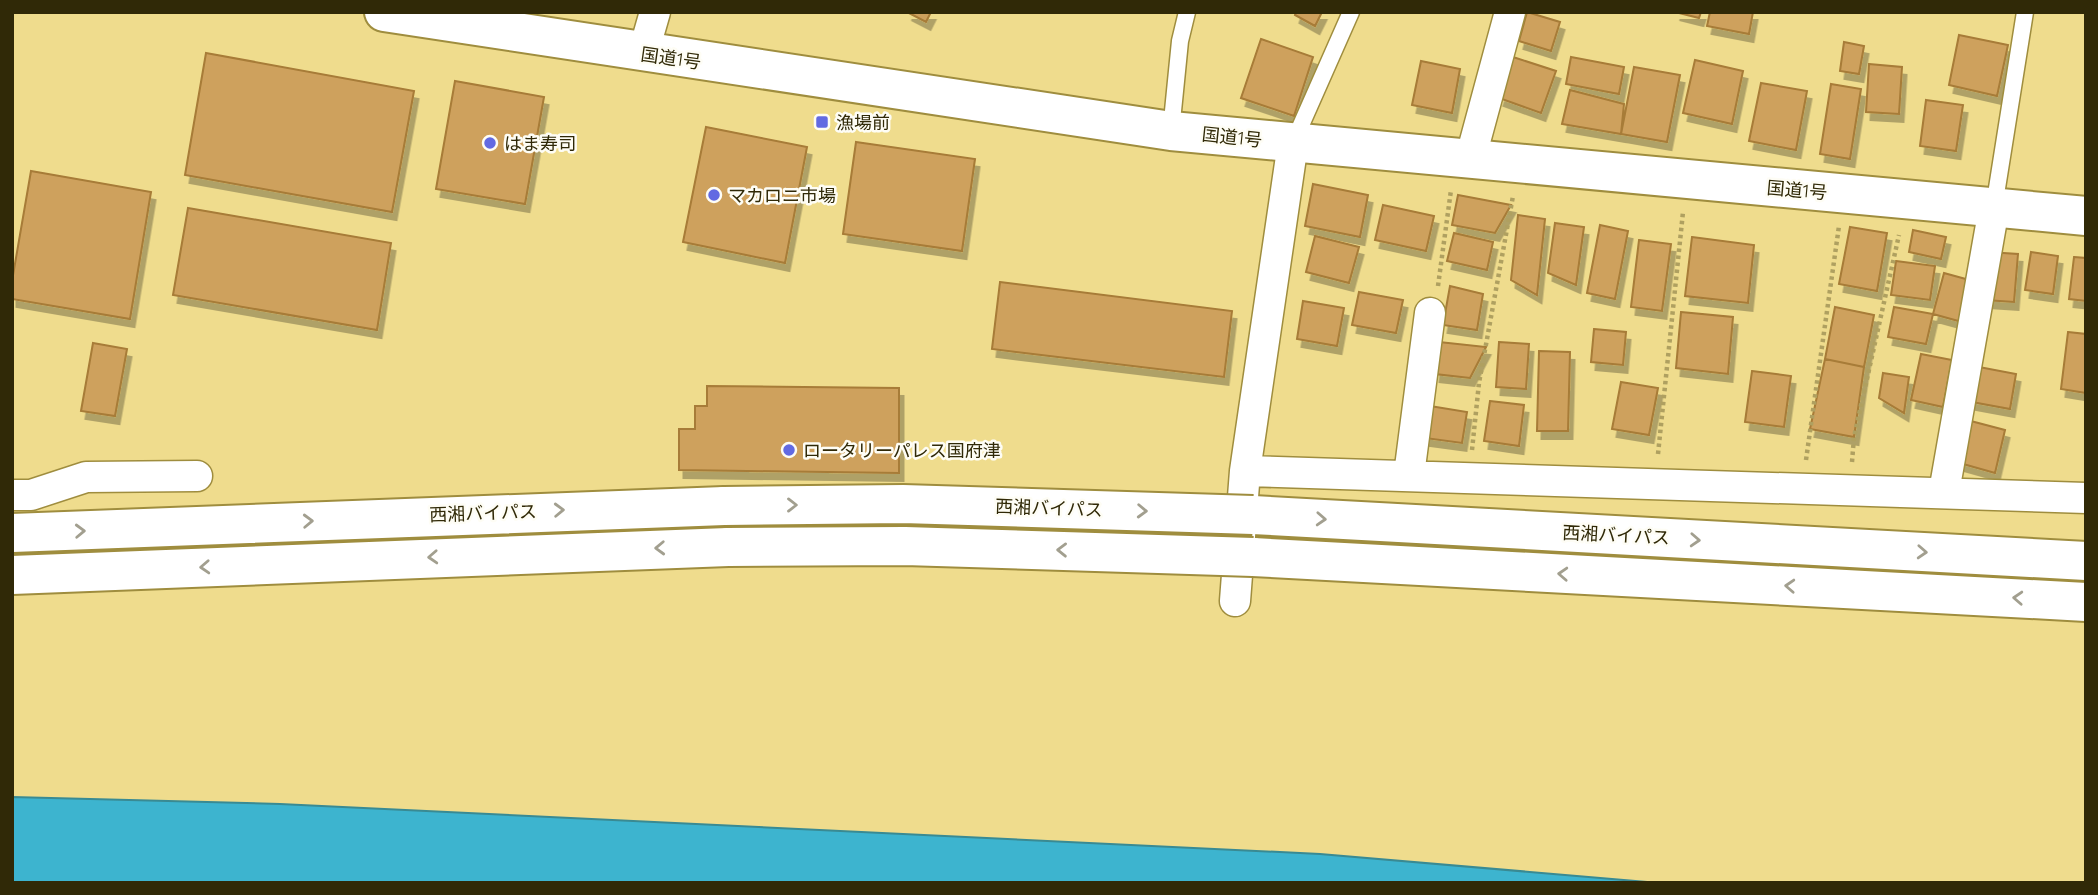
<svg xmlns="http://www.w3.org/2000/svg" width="2098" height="895" font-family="Quicksand,'Noto Sans JP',sans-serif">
<defs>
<filter id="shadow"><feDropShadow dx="4.5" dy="8" stdDeviation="0" flood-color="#0004"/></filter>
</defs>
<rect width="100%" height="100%" fill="#efdc8d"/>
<path fill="#3db4cf" stroke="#398a93" stroke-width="2" d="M12,797l268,7 1040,50 339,29h-1647z"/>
<path fill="#cea15d" stroke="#a77b37" stroke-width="2" filter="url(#shadow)" d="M907,12h24l-5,10z
M1296,12h26l-7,14 -20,-11z
M1527,12l33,10 -9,29 -32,-10z
M1675,12h26l-2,6z
M1710,12h43l-4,22 -42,-8z
M1959,35l49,10 -11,51 -48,-11z
M1261,39l52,18 -19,59 -53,-18z
M1844,42l20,4 -5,28 -19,-3z
M206,53l208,38 -22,121 -207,-37z
M1513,57l43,14 -15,42 -42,-15z
M1571,57l53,10 -5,27 -53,-10z
M1695,60l48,11 -11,53 -49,-11z
M1421,61l39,8 -8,44 -40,-8z
M1869,64l33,3 -3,47 -33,-2z
M1634,67l46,8 -13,67 -46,-8z
M455,81l89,16 -19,107 -89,-15z
M1761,83l46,8 -11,59 -47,-9z
M1831,84l30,5 -11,70 -30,-5z
M1570,90l54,14 -3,30 -59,-10z
M1926,100l37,5 -7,46 -36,-5z
M706,127l101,20 -22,116 -102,-21z
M856,142l119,17 -13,92 -119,-17z
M31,171l120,21 -21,127 -118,-20v-18z
M1313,184l55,11 -8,42 -55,-11z
M1458,195l53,10 -16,28 -43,-8z
M1383,205l51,11 -8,35 -51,-11z
M188,208l203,35 -14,87 -204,-35z
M1518,215l27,4 -8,76 -26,-15z
M1555,223l29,4 -8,58 -28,-12z
M1600,225l28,6 -13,68 -28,-6z
M1850,227l37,6 -10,58 -38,-7z
M1913,230l33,7 -5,22 -32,-7z
M1454,233l39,9 -6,28 -40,-9z
M1315,236l44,11 -10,36 -43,-11z
M1692,237l62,8 -6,58 -63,-7z
M1639,240l32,4 -9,67 -31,-4z
M1988,252l30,2 -4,48 -29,-2z
M2031,252l27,4 -5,38 -28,-4z
M2074,257l12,1v43l-17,-2z
M1896,261l39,5 -5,34 -39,-5z
M1944,273l29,8 -11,41 -29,-8z
M1000,282l232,29 -8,66 -232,-28z
M1450,286l33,8 -6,36 -34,-5z
M1359,292l44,8 -7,33 -44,-8z
M1303,301l41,7 -7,38 -40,-7z
M1835,307l39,8 -10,52 -39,-8z
M1894,307l39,7 -7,30 -38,-7z
M1681,312l52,5 -5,57 -52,-6z
M1594,329l32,3 -3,33 -32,-3z
M2068,332l18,2v59l-25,-4z
M1439,342l47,5 -16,31 -35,-4z
M1499,342l30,2 -3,45 -30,-2z
M93,343l34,6 -12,67 -34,-5z
M1539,351l31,1 -2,79h-31z
M1921,354l31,6 -9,47 -32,-7z
M1825,359l39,8 -10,70 -44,-8z
M1979,367l37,7 -6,35 -49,-9z
M1752,371l39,5 -7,51 -39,-5z
M1883,373l26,4 -5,36 -25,-15z
M1621,382l37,6 -9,47 -37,-6z
M707,386l192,2v85l-220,-3v-41h16v-23h12z
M1490,401l34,4 -5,41 -35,-5z
M1430,406l37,6 -5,31 -37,-5z
M1967,420l38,10 -10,43 -39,-11z"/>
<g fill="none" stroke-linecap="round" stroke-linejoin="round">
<g stroke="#9f8d3e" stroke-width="19">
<path id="service" d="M1171,131l9,-90 7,-29
M1294,141l57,-129
M1994,207l31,-195"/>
</g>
<g stroke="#9f8d3e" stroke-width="33">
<path id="minor" d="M643,54l12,-42
M1470,160l40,-148
M1245,471l841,27
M1409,475l21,-162
M1944,492l50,-284
M12,495h19l55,-18 111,-1
M1235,601l10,-130 48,-328"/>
</g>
<g stroke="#9f8d3e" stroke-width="42">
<path id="trunk" d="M384,12l787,119 915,85"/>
</g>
<g stroke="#9f8d3e" stroke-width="42">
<path id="motorway" d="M1253,515l833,46
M12,533l712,-27
M1253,557l833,45
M12,575l716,-28"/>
</g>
<path stroke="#afa060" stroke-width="4.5" stroke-dasharray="3.5 3.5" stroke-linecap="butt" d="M1438,286l13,-96
M1472,450l7,-67 34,-187
M1658,454l25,-242
M1806,460l33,-234
M1852,462l2,-25 45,-202"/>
<use href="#service" stroke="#fff" stroke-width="16"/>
<use href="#minor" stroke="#fff" stroke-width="30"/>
<use href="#trunk" stroke="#fff" stroke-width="38"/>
<use href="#motorway" stroke="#fff" stroke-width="38"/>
<g stroke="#9f8d3e" stroke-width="42" stroke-linecap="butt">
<path id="motorway-bridge" d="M724,506l179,-2 350,11
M728,547l177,-1 348,11"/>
</g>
<use href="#motorway-bridge" stroke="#fff" stroke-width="38"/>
</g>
<defs><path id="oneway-chevron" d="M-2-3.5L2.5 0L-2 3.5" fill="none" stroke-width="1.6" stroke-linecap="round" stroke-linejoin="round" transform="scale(1.75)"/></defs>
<g stroke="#a29f8f">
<use href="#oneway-chevron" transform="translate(792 505)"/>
<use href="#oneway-chevron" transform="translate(559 510) rotate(-2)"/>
<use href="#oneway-chevron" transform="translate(1142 511) rotate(2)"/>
<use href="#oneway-chevron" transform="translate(1321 519) rotate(3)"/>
<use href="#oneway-chevron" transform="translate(308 521) rotate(-2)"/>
<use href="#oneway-chevron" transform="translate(80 531) rotate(-2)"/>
<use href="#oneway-chevron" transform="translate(1695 540) rotate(3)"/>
<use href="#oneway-chevron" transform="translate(660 548) rotate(178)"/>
<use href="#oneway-chevron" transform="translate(1062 550) rotate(-179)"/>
<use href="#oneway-chevron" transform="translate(1922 552) rotate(3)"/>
<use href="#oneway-chevron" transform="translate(433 557) rotate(177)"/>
<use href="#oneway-chevron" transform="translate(205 567) rotate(177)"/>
<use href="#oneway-chevron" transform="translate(1563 574) rotate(-177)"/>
<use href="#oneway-chevron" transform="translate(1790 586) rotate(-177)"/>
<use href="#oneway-chevron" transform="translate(2018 598) rotate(-177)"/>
</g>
<g fill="#626ae2" stroke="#fefdf5" stroke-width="2.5">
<rect x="815" y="115" width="14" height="14" rx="3.5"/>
<circle cx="490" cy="143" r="7"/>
<circle cx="714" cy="195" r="7"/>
<circle cx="789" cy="450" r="7"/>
</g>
<g text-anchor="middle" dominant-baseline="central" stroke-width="5" stroke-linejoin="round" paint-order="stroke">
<g font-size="18" fill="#302907" stroke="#fefdf5">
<text transform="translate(671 58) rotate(8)">国道1号</text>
<text transform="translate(1232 137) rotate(6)">国道1号</text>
<text transform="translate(1797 190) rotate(5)">国道1号</text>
<text transform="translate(1049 508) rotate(2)">西湘バイパス</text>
<text transform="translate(483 513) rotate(-2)">西湘バイパス</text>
<text transform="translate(1616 535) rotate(3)">西湘バイパス</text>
</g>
<g font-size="18" fill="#302907" stroke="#fefdf5" text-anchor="start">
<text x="836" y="122">漁場前</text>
<text x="504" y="143">はま寿司</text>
<text x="728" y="195">マカロニ市場</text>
<text x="803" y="450">ロータリーパレス国府津</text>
</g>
</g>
<rect width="2098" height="895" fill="none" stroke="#302907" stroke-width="28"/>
</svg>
